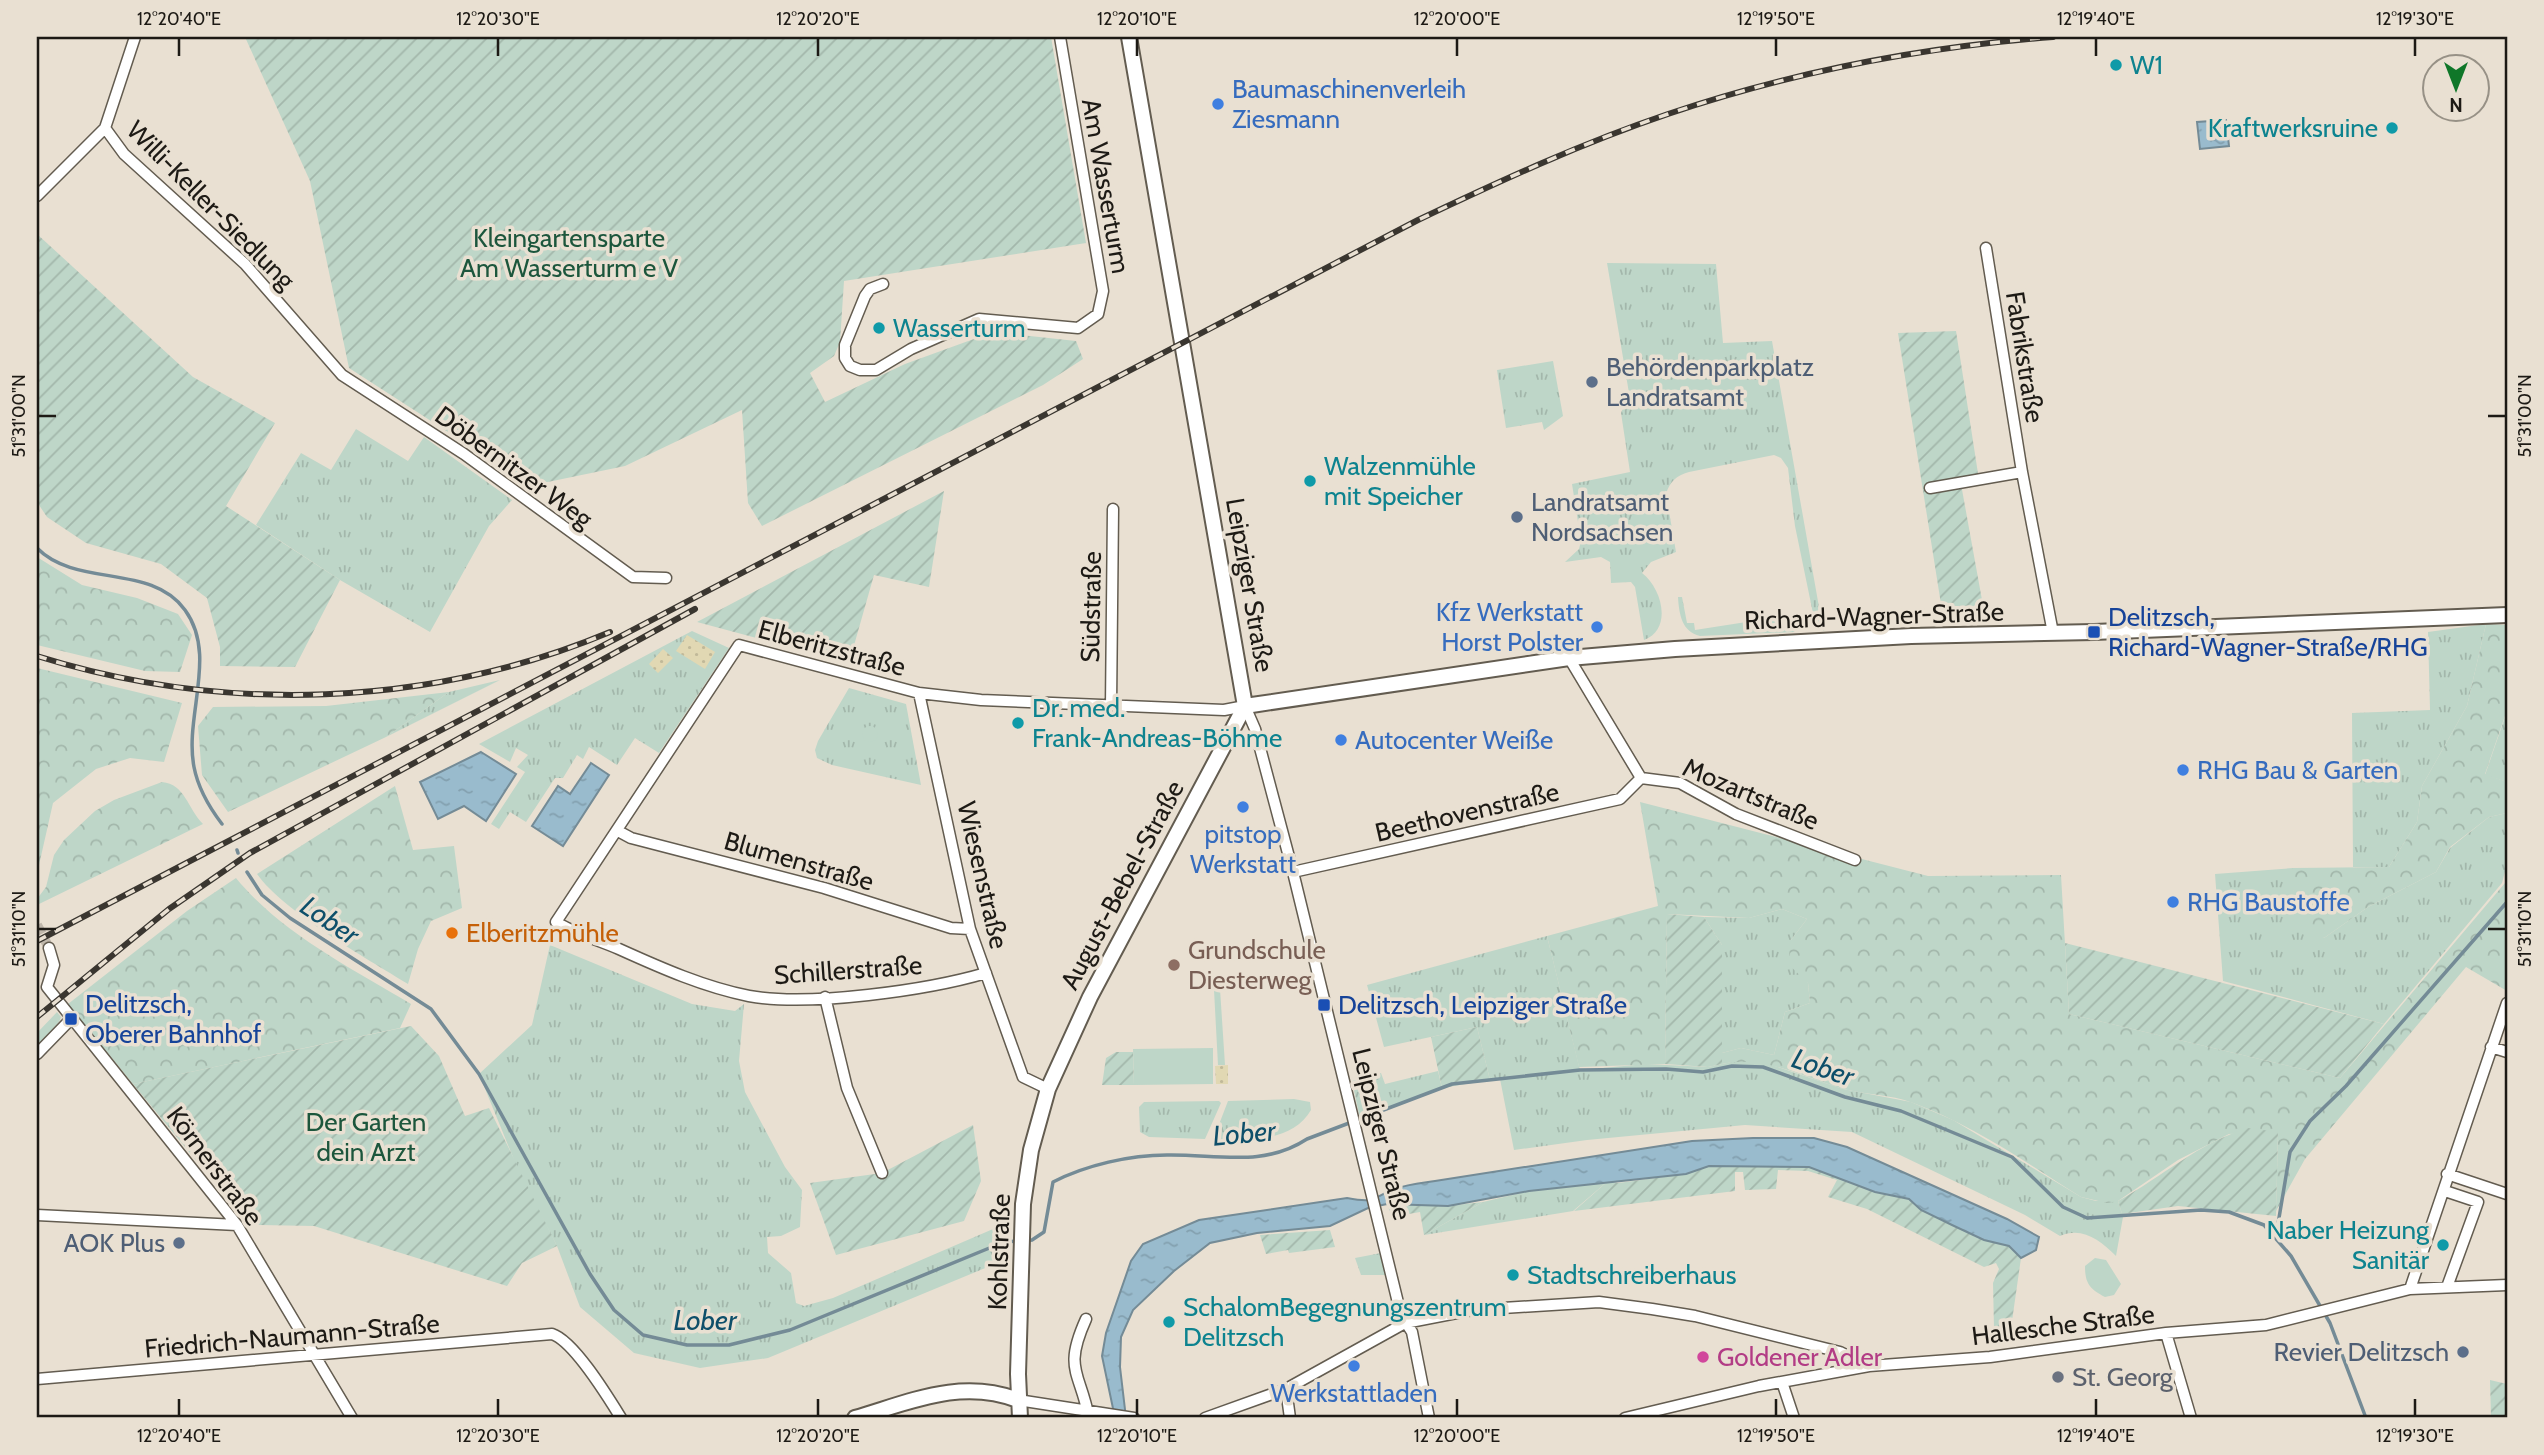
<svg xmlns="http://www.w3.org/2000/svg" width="2544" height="1455" font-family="Cabin,sans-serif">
<defs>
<pattern id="grass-tufts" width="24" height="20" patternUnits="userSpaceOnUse" patternTransform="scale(1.75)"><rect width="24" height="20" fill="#bed6c8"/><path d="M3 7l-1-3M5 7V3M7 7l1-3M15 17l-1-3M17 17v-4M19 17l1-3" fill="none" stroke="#a3b7ab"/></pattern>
<pattern id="forest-crowns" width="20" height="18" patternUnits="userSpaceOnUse" patternTransform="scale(1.75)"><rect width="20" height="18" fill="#bed6c8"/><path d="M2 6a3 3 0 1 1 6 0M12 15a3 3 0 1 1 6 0" fill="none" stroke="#a3b7ab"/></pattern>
<pattern id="sand-dots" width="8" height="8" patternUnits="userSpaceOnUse" patternTransform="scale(1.75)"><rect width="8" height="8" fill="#e1d8b3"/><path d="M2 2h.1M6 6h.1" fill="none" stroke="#c1b999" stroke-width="1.8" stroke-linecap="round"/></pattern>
<pattern id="garden-furrows" width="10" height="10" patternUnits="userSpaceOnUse" patternTransform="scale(1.75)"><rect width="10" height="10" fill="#bed6c8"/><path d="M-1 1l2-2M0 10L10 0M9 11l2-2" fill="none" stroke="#a3b7ab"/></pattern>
<pattern id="water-ripples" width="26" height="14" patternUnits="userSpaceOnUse" patternTransform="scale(1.75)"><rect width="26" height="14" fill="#99bbcd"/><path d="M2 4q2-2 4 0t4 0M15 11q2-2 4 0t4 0" fill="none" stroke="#83a0af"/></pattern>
</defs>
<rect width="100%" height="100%" fill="#e9e0d2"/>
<path fill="url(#grass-tufts)" d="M1607,263l109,1 7,79 49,-2 50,283h4l-2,7 -9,-8 -20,-97 -7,-58 -7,-10 -7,-3 -85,17c-13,4 -19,9 -23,22l10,58 -25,10 -9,11c20,15 31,56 2,67l-9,-53 -4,-5 -20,1 -1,-21 -9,-5 -36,5 14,-13 2,-8 -9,-57 58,-12 -9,-59 8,-20z
M1553,361l10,55 -19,14 -2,-8 -36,6 -9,-58z
M356,429l52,32 16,-24 88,63 -23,26 -59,106 -90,-52 -84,-55 45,-72 30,17z
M1678,597h4l5,26h7l1,7 103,-16 1,11 -5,7 -94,4c-18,-4 -21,-22 -22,-39z
M2486,624l-19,82 -45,80 -5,36 -28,45h-36l-1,-154 78,-3 -2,-78z
M692,631l37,17 -70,105 -24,-15 -18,27 -28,-18 -6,12 -6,-4 -14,23h-8l-29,44 -16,-10 -11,17 -8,-5 34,-52 -8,-5 11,-12 -12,-7 -6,14 -31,-18z
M500,680l-114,57 63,-45z
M849,688l57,16 15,81 -89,-20 -15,-7 -2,-8 3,-9z
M2506,714h1v68l-22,-7z
M2507,813v51l-5,19 -118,141 -161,-43 -8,-107 78,-6v22l31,48 44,-31 68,-35 14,-24 39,-31z
M1782,909l25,10 -16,21 17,43 2,20 -25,9 -11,43 -33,-7 -19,5v-108l-18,-28 45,1z
M1547,936l33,134 66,-6 62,3 33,-7 25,3 77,26 68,13 42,18 128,77 15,4h22l5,16 -7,39c-16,-16 -34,-30 -56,-20l-35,-21 -173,-83 -107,-7 -158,15 -73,10 -14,-71 -10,1 -13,-53 -93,20 -17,-62z
M550,945l142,59 43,7 9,-7 -5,57 6,31 40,75 17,23 -2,37 -19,9 -14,1 1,16 23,20 5,30 8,3 29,-8 174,-75v36l-239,99 -68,10 -66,-15 -54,-46 -23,-61 -38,-74 -40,-98 53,-49z
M1438,1071l4,17 -82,31 -8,-38 29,-8 4,11z
M1294,1099l16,3 1,8c-18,32 -67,32 -98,30l15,-39z
M1219,1101l2,2 -16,36 -56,-2 -9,-5 -1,-25 5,-5z
M1608,1181l-35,30 -149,24 59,-33 46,-11z
M1381,1253l4,22h-24l-6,-17z"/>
<path fill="url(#forest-crowns)" d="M37,557l45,28 55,13 41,16 14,21 -12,37 -35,-1 -108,-26z
M2486,624l21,1v85l-22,64 22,8v31l-18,4 -39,30 -14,25 -68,35 -44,31 -25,-19 -6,-29v-22l96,-1 28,-45 5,-36 45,-80z
M37,668l145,35 -18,59 -34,-4 -34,11 -43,34 -16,71z
M449,692l-63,45 -158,75 -26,-37 -4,-49 15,-19 113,-1z
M162,782c23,2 26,27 41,42l-166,81v-6l9,-12 8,-32 10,-15 31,-29 19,-11z
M395,786l18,64 41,-4 8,62 -31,13 -13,28 -10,35c-42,-26 -124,-72 -151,-110z
M1640,802l288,74 133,-1 8,139 271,64 165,-195 2,-9v117l-41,-24 -161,192 -29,52 2,-79 -49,2 -51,26 -60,41 -11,2 -26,-6c-52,-33 -110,-73 -168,-94 -23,-9 -49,-8 -73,-15 -39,-12 -77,-33 -118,-24v-11l19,-5 33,7 11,-43 25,-9 -2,-20 -20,-19 3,-24 16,-21 -25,-10 -33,9 -82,-4 -2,150 -86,3 -32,-131 111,-30z
M236,878c45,55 115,90 175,126l-11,24 -267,56 -65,-80 119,-93z"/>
<path fill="url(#sand-dots)" d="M687,635l28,17 -10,17 -29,-18z
M663,649l10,9 -15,15 -9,-9z
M1228,1065v19h-12l-1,-18z"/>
<path fill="#bed6c8" d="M862 734a8 8 0 1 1 16 0a8 8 0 1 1-16 0Z
M1220,989l5,76h-7l-4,-75z
M57,1012l4,5 -2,5 -22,25v-14z
M1213,1048v36l-79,1 -1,-36z
M2095,1258l11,2 15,24 -7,11 -9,2c-15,-8 -20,-13 -20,-31z"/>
<path fill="url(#garden-furrows)" d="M245,37h806l35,206 -242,38 -4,61 -6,14 -24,17 15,29 80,-38 88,-32 83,9 7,18 -40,26 -281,141 -14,-23 -6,-93 -117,56 -82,17 -15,7 -66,-49 -113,-73 -39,-187z
M37,234l156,143 82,46 -49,83 114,74 -45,87 -75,-1v-19l-13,-49 -46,-34 -75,-21 -39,-26 -10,-15z
M1956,331l23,149 -18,4 25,138 -42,1 -46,-290z
M944,491l-15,96 -55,-12 -25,88 -152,-41z
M1667,914l37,3 18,28v119l-14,3 -43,-3z
M2065,943l319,81 -44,54 -271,-64z
M411,1026l28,30 26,60 24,-8 68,138 -35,17 -15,23 -193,-60 -54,-1 -14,-4 -113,-137z
M1477,1027l13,53 -48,8 -11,-51z
M1116,1052h17l1,33h-32l4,-27z
M973,1125l8,56 -17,40 -128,34 -26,-72 72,-10z
M2248,1128l30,4 -2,84 -98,-10 -56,8 -4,-13c44,-24 80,-58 130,-73z
M1709,1166l100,1 66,25 34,7 12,11 31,15 32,15 25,6 12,12 -10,70h-17l-1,-45 6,-14 -3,-6 -12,4 -117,-58 -39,-12 9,-17 -29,-9 -30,-1 -2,19 -31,1 -2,-18h-8v19l-161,20 34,-30 10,2 68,-9z
M1483,1202l-59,33 -4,-23 -28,5 -5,-13 61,2z
M1330,1230l5,17 -46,6 -1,-3 -22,4 -6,-19z
M2490,1380l17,4v34h-16z"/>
<path fill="url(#water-ripples)" stroke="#748b96" stroke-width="2" d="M2226,120l3,26 -29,3 -3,-27z
M481,752l35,22 -30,47 -22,-15 -26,13 -18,-37z
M591,763l18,12 -46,71 -31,-20 26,-40 12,8z
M1753,1138h61l33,9 160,72 32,18 -3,13 -15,8 -12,-12 -25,-6 -32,-15 -31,-15 -12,-11 -34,-7 -66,-25 -100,-1 -23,8 -157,17 -81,15 -61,-2 -19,4 -38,18 -73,7 -47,10 -36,28 -41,39 -12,27 -1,30 6,51h-11l-13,-62 4,-23 25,-72 12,-17 56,-24 148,-22c32,6 24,-1 48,-9 13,-5 27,-6 40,-8l257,-40z"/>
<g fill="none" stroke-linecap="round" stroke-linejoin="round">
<path stroke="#748b96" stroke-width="3.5" d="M37,548c39,40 115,15 148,62 33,45 -1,106 9,157 4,21 15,40 28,57
M237,850l1,3
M247,872l15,23 28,23 141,91 48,65 111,200 24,36 29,25 44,10h42l61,-15 214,-88 14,-1
M2276,1236l14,-84 20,-31 36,-35 161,-184
M1026,1241l6,-1 12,-8 9,-50c33,-17 77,-27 114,-27 49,-1 96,13 140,-16l145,-55 128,-14 86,-1 37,3 29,-6 31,1 82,30 56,14 111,46 51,50 24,11 114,-8 28,2 35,13 27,31 39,67 36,95"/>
<path stroke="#c0b8ac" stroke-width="10" stroke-dasharray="10 5" stroke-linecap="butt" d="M37,925l12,23"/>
<g stroke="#635c50" stroke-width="13">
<path id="street" d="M135,37l-30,91 19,26 121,110 97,111 122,79 169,123 33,1
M37,196l68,-68
M1986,248l36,224 31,161
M883,284l-13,5 -5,7 -20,49v13l5,8 10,4h16l35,-21 68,-30 99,9 20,-14 5,-23 -43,-254
M1930,488l92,-16
M1569,658l72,120
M919,693l51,236 53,148 25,12
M1111,706l2,-197
M1641,778l39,5 56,31 119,46
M618,831l13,7 193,50 127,40 19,1
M1293,872l327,-73 21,-21
M49,948l5,17 -7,22 190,238 115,193
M986,973c-58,17 -177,34 -237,23 -45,-9 -88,-28 -130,-47 -20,-9 -44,-15 -63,-27l183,-277 180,48 62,7 243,10 21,-4 10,23 38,143 108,443 11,17 17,86
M825,997l22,91 35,85
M2491,1047l16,5
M37,1054l34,-35
M2447,1174l60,20
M37,1215l200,10
M2447,1287l31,-85 -30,-10
M2410,1289l97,-286
M1086,1319c-23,51 -6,52 3,99
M2166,1333l25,85
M37,1379l515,-45c22,7 56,63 69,84
M1782,1382l12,36
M1286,1389l4,29
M1018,1400l116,18
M1205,1418l81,-29 119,-66 67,-13 127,-8 53,7 43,7 145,36 28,14
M1625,1418l134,-32 110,-20 121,-9 176,-24 100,-8 144,-36 97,-4"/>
</g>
<g stroke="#635c50" stroke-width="18">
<path id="secondary" d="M1129,37l116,669
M1245,706l324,-48 106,-9 236,-13 183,-4 413,-17
M855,1418c55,-16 106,-40 163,-18
M1020,1418l-2,-44 5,-170 8,-54 17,-61 42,-92 155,-291"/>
</g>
<use href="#street" stroke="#fff" stroke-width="10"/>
<use href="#secondary" stroke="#fff" stroke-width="14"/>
<g stroke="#3a3630" stroke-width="6">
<path id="rail" d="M37,656c186,58 392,52 573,-24
M37,941l1381,-721c82,-39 164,-77 250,-106 124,-42 255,-67 385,-77
M37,1017l132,-108 81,-56 445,-244"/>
</g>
<use href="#rail" stroke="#e9e0d2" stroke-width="3.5" stroke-dasharray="10" stroke-linecap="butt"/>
</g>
<path fill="none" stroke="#1d1a15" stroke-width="2.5" d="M179,38v18M498,38v18M818,38v18M1137,38v18M1457,38v18M1776,38v18M2096,38v18M2415,38v18M38,416h18M2488,416h18M38,929h18M2488,929h18M179,1399v17M498,1399v17M818,1399v17M1137,1399v17M1457,1399v17M1776,1399v17M2096,1399v17M2415,1399v17"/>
<g fill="#0f9aa8" stroke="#e9e0d2" stroke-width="2.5">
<circle cx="2116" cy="65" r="7"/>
<circle cx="2392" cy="128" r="7"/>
<circle cx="879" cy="328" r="7"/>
<circle cx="1310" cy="481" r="7"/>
<circle cx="1018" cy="723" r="7"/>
<circle cx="2443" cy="1245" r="7"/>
<circle cx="1513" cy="1275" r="7"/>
<circle cx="1169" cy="1322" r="7"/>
</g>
<g fill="#3f7fe0" stroke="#e9e0d2" stroke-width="2.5">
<circle cx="1218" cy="104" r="7"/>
<circle cx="1597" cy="627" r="7"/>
<circle cx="1341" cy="740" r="7"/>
<circle cx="2183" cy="770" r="7"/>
<circle cx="1243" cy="807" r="7"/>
<circle cx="2173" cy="902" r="7"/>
<circle cx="1354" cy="1366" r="7"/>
</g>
<g fill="#5c6f8a" stroke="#e9e0d2" stroke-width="2.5">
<circle cx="1592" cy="382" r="7"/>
<circle cx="1517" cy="517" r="7"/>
<circle cx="179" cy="1243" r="7"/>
<circle cx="2463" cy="1352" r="7"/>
</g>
<g fill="#1a4fb4" stroke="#e9e0d2" stroke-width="2.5">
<rect x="2087" y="625" width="14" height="14" rx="3.5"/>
<rect x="1317" y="998" width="14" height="14" rx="3.5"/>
<rect x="64" y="1012" width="14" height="14" rx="3.5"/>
</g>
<circle fill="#e8710a" stroke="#e9e0d2" stroke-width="2.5" cx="452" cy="933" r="7"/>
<circle fill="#8d6e63" stroke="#e9e0d2" stroke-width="2.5" cx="1174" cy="965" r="7"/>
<circle fill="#d1479c" stroke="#e9e0d2" stroke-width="2.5" cx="1703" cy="1357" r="7"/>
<circle fill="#6b7280" stroke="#e9e0d2" stroke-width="2.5" cx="2058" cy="1377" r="7"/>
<g text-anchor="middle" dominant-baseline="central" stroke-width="7" stroke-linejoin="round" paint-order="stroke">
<g font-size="26" fill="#0d838f" stroke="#e9e0d2" text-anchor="start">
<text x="2130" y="65">W1</text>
<text x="2378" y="128" text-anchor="end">Kraftwerksruine</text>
<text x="893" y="328">Wasserturm</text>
<text x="1324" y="466">Walzenmühle<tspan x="1324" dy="30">mit Speicher</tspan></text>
<text x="1032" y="708">Dr. med.<tspan x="1032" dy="30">Frank-Andreas-Böhme</tspan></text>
<text x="2429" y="1230" text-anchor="end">Naber Heizung<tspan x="2429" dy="30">Sanitär</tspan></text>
<text x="1527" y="1275">Stadtschreiberhaus</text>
<text x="1183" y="1307">SchalomBegegnungszentrum<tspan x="1183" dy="30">Delitzsch</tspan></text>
</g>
<g font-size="26" fill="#366cbe" stroke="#e9e0d2" text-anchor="start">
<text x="1232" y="89">Baumaschinenverleih<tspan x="1232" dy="30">Ziesmann</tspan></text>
<text x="1583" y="612" text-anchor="end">Kfz Werkstatt<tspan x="1583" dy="30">Horst Polster</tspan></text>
<text x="1355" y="740">Autocenter Weiße</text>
<text x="2197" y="770">RHG Bau &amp; Garten</text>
<text x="1243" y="834" text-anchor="middle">pitstop<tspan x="1243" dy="30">Werkstatt</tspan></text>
<text x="2187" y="902">RHG Baustoffe</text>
<text x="1354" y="1393" text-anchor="middle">Werkstattladen</text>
</g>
<g font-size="26" fill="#1d1a15" stroke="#e9e0d2">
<text transform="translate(1106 186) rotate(80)">Am Wasserturm</text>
<text transform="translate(211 205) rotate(45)">Willi-Keller-Siedlung</text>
<text transform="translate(2025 357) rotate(81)">Fabrikstraße</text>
<text transform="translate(514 467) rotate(36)">Döbernitzer Weg</text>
<text transform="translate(1250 585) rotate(80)">Leipziger Straße</text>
<text transform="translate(1091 607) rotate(-89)">Südstraße</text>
<text transform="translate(1874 616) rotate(-2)">Richard-Wagner-Straße</text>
<text transform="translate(832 648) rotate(15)">Elberitzstraße</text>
<text transform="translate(1751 794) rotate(23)">Mozartstraße</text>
<text transform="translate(1467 812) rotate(-13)">Beethovenstraße</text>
<text transform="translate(799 861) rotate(16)">Blumenstraße</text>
<text transform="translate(983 875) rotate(77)">Wiesenstraße</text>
<text transform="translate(1122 885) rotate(-62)">August-Bebel-Straße</text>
<text transform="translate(848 970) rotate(-4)">Schillerstraße</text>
<text transform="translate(1382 1134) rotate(76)">Leipziger Straße</text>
<text transform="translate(215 1166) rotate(53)">Körnerstraße</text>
<text transform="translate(999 1252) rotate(-88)">Kohlstraße</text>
<text transform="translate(2063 1325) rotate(-7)">Hallesche Straße</text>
<text transform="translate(292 1336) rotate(-5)">Friedrich-Naumann-Straße</text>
</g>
<g font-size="26" fill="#1c563c" stroke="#e9e0d2">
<text x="569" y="238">Kleingartensparte<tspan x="569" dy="30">Am Wasserturm e V</tspan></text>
<text x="366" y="1122">Der Garten<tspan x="366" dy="30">dein Arzt</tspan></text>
</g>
<g font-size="26" fill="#4e5e75" stroke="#e9e0d2" text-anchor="start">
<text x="1606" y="367">Behördenparkplatz<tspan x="1606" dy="30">Landratsamt</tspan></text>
<text x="1531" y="502">Landratsamt<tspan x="1531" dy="30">Nordsachsen</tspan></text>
<text x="165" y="1243" text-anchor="end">AOK Plus</text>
<text x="2449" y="1352" text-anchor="end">Revier Delitzsch</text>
</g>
<g font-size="26" fill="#164399" stroke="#e9e0d2" text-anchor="start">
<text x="2108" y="617">Delitzsch,<tspan x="2108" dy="30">Richard-Wagner-Straße/RHG</tspan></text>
<text x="85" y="1004">Delitzsch,<tspan x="85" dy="30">Oberer Bahnhof</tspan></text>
<text x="1338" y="1005">Delitzsch, Leipziger Straße</text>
</g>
<g font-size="26" fill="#c56008" stroke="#e9e0d2" text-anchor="start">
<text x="466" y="933">Elberitzmühle</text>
</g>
<g font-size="26" fill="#785e54" stroke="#e9e0d2" text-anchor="start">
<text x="1188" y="950">Grundschule<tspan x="1188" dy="30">Diesterweg</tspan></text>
</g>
<g font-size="26" fill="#b23c85" stroke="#e9e0d2" text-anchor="start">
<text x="1717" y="1357">Goldener Adler</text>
</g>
<g font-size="26" fill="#5b616d" stroke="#e9e0d2" text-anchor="start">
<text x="2072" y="1377">St. Georg</text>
</g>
<g font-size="28" font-style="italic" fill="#0e4f6a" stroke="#e9e0d2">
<text transform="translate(330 920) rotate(34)">Lober</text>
<text transform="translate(1823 1067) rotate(19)">Lober</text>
<text transform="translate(1244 1133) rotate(-5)">Lober</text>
<text x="705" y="1320">Lober</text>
</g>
</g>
<rect width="2544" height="1455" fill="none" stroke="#e9e0d2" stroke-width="77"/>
<g transform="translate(2456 88) rotate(180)"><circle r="33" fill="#e9e0d2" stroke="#979186" stroke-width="2"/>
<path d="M0-5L12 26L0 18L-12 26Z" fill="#0f7729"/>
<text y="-10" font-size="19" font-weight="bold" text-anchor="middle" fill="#1d1a15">N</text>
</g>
<rect x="38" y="38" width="2468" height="1378" fill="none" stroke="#1d1a15" stroke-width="2.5"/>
<g font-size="18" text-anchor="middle" fill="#1d1a15">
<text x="179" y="25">12°20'40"E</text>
<text x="498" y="25">12°20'30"E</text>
<text x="818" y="25">12°20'20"E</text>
<text x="1137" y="25">12°20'10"E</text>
<text x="1457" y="25">12°20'00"E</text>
<text x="1776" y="25">12°19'50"E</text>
<text x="2096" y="25">12°19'40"E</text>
<text x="2415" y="25">12°19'30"E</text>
<text transform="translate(2525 416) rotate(-90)" y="6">51°31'00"N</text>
<text transform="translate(19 416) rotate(-90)" y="6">51°31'00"N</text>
<text transform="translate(2525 929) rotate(-90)" y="6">51°31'10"N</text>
<text transform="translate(19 929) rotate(-90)" y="6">51°31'10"N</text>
<text x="179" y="1442">12°20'40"E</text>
<text x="498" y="1442">12°20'30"E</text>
<text x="818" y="1442">12°20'20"E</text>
<text x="1137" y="1442">12°20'10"E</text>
<text x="1457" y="1442">12°20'00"E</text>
<text x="1776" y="1442">12°19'50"E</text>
<text x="2096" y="1442">12°19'40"E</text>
<text x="2415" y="1442">12°19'30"E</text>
</g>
</svg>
